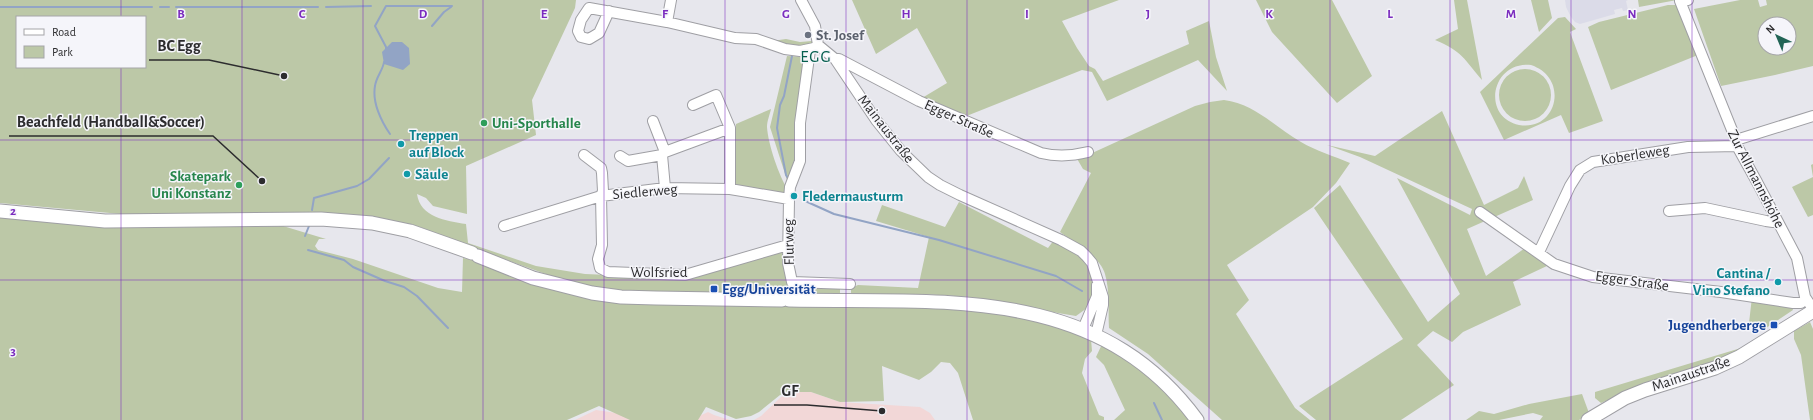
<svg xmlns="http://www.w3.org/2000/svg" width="1813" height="420" font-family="'Alegreya Sans',sans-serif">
<rect width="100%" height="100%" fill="#e7e7ed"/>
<path fill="#dbdbe8" d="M1565,0h63l-2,1 2,9 -5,1 -1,-3 -8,2 1,4 -35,10 -5,-2 -4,-5 -5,-10z"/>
<path fill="#f2d7d7" d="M798,392h13l29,10 80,5 10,6 5,7h-181l7,-4 20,-19z
M596,410l27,4 45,6h-93z
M708,412l6,3 16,5h-39z"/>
<path fill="#bcc8a7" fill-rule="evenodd" d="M0,0h576l-1,8 -43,92 4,35 -70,31 1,48 -34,-8 -7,-8 -9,-4c3,23 29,27 49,30l2,19 68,23 49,8 98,4 97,-27 5,6 5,29 50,3v8l-223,-5 -49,-10 -111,-40 -37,-15 -63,-12h-225l-132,-12zM17,17h128v50h-128z
M852,0h267l-57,21 15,27 12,18 6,3 8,12 86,-37 -3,-13 23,-10 7,36 11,34 -29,-31 -91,41 -15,-29 -10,-2 -118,47 -42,-19 25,-15 -30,-55 -41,26z
M1256,0h76l40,76 -35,27 -65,-71z
M1454,0h13l15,80c-18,-21 -20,-29 -47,-40l23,-11z
M1531,0h17l4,18 -13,14z
M1638,0h39l-38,7z
M1740,0h18l2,7 7,-2 -1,-5h47v66l-38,9 -54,11 -27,-77zM1765,24h24v24h-24z
M1668,5h9l21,50 -87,35 -23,-63 11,-5z
M1565,17l11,12 -6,3 33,89 -34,12 -8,-18 -57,25 -24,-48 78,-74zM1531,65c39,13 26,67 -12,60 -38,-8 -28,-64 12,-60z
M786,39l14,3 12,-1v5l-15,3 -25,-8z
M787,56l20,1 -9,103 -7,19 -4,1 -17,-53z
M1499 95a26 26 0 1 1 52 0a26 26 0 1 1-52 0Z
M1224,100c31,4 51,27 77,42 15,9 33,14 49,21l-14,20 -23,24 -86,58 22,35 -13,14 59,94 15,12h-88l-74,-66 -39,-26c-1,-17 1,-37 -4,-54 -4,-16 -31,-32 -45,-42l31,-59 -8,-4 -7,-12 14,-3 105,-48 15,-4z
M771,109c-1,5 -4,12 -4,18 1,17 12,49 21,63l-7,5 -47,-7 2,-64z
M1442,111l42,94 34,-17 6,-12 9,24 -66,29 19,47 39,-28 24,17 -36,17 8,23 -58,27 -11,10 -19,-11 -16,14 37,40 -53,35h-85l-17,-14 104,-67 -89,-131 26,-23 88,137 32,-28 -63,-116 73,37 2,-6 -112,-52 -33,-12 48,11z
M1813,164v51l-5,2 -16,-30 21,-10 -2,-12z
M959,202l89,46 6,-8 27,18 10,10 3,24 -7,16 -11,8c-36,-5 -72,-16 -108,-19 -39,-4 -78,-2 -117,-3v-6l7,-3 60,3 11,-51 -53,-16 6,-16 63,22z
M0,215l86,10 50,3 147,-2 43,13h-7l-4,7 3,4 35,9 85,29 24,4 1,-34 15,3 60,24 158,20 196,1 107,5 68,18 24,10 1,12 -7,8 -3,14 17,42 5,2v3h-131l-15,-47 -8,-10 -9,-1 -10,10 -12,8 -37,-14 2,35 -44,1 -29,-10h-14l-1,-4 -16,7 -21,17 -8,4 -15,3 -30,-12 -8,13h-68l-31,-14 -32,14h-567z
M1752,297l39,6 2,7 -27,18h-11v-4l-6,-1z
M1810,322l3,7v91h-3l-9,-65 -7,-16v-8z
M1104,340l97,80h-87l11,-10 -21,-45 -8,-8z
M1741,348l1,3 -33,13 -54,16 -54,23 -6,-5v-6z
M1582,394l7,19 -10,7h-39l3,-4 -10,-3 -34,7h-33l13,-9 15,3 35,-10z"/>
<path fill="#92a4c5" d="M392,42h10l7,6 1,16 -7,6 -19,-6 -2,-12z"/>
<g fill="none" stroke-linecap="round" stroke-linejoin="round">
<path stroke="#92a4c5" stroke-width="2" d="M0,7h152
M160,7h9
M176,7h142
M326,7l45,-1
M432,26l12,-14 7,-5
M386,49v-2l-11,-21 11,-20h66
M384,62c-1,8 -8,15 -9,24 -3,16 6,35 15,48
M789,180l-3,-5 -9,-47 3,-23 4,-9 8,-40
M803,200l31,14 105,26 117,36 26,15
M312,210l2,-12 43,-12 12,-7 20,-21
M305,236l4,-10
M308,250l36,10 9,7 32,14 19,6 13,9 31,32
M1154,403l8,17"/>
<g stroke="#9f9fa4" stroke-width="12">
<path id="minor" d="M801,0l14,26 3,19
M1688,0l-8,1 56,139 1,6 20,36 40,76 8,39 8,12
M609,11l-10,22 -10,6 -8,-2 -3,-6 3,-11 8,-12 78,14 68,16 21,1 29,10 15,2 14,-3 4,-3
M667,22l4,-22
M818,45l17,14 41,61 25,31 27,26 12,8 20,10 101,45 20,11 6,6 5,6 11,34v8l-7,30
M810,50l-10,73v38l-10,26 -1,12 -1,64 4,19 58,2
M835,59h4l80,42 122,52c17,4 31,3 47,-1
M693,105l23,-10 14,33
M653,121l12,31
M1736,140l77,-24
M584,155l17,13 1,5 1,18 -2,5 1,49 -4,14 2,9 8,4 77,3 103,-30
M662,155l3,33
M620,156l8,5 34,-6 3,-3 65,-24v61
M1669,211l36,-3 61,13 7,1 4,-2
M1480,212l74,52 39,13 128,15 72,11h8
M504,226l97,-30 64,-8 65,1 59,10
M1539,252l31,-66 10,-16 13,-8 95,-15 49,-1
M1083,329l14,-33v-11"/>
</g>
<g stroke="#9f9fa4" stroke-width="15">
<path id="major" d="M0,211l105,10 216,-2 51,4 38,8 62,22
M478,256l55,22 59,15 29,4 35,1 126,2
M789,300c149,3 308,-17 408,120
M1588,420l37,-22 20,-8 70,-22 24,-11 74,-46"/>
</g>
<use href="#minor" stroke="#fff" stroke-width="10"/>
<use href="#major" stroke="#fff" stroke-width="13"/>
</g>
<path fill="none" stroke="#7b2cbf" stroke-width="1" stroke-opacity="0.55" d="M121,0v17M242,0v420M363,0v420M483,0v420M604,0v420M725,0v420M846,0v420M967,0v420M1088,0v420M1209,0v420M1330,0v420M1450,0v420M1571,0v420M1692,0v420M121,67v353M0,140h1813M0,280h1813"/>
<circle fill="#6b7280" stroke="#f5f5fa" stroke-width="1.5" cx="808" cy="35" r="4"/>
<g fill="#2e9e5b" stroke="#f5f5fa" stroke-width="1.5">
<circle cx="484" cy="123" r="4"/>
<circle cx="239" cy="185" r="4"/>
</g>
<g fill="#0f9aa8" stroke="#f5f5fa" stroke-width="1.5">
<circle cx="401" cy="144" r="4"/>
<circle cx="407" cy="174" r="4"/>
<circle cx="794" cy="196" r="4"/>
<circle cx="1778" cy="282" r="4"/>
</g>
<g fill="#1a4fb4" stroke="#f5f5fa" stroke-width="1.5">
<rect x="710" y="285" width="8" height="8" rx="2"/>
<rect x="1770" y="321" width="8" height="8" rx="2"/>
</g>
<g text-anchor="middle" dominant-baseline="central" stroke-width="3" stroke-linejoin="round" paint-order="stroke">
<g font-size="15" font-weight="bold" fill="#5b616d" stroke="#f5f5fa" text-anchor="start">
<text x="816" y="35">St. Josef</text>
</g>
<g font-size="15" fill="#2c2c2e" stroke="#f5f5fa">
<text transform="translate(959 119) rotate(24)">Egger Straße</text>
<text transform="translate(886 129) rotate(52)">Mainaustraße</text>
<text transform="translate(1635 155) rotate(-9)">Koberleweg</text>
<text transform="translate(1756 179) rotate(63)">Zur Allmannshöhe</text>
<text transform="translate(645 192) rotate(-5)">Siedlerweg</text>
<text transform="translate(789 242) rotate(-91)">Flurweg</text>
<text x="659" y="272">Wolfsried</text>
<text transform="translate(1632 281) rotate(8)">Egger Straße</text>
<text transform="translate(1691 374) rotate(-19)">Mainaustraße</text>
</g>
<g font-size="15" font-weight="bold" fill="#27864d" stroke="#f5f5fa" text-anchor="start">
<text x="492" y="123">Uni-Sporthalle</text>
<text x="231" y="176" text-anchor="end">Skatepark<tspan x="231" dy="17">Uni Konstanz</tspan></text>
</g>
<g font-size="15" font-weight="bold" fill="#0d838f" stroke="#f5f5fa" text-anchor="start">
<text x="409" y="135">Treppen<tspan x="409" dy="17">auf Block</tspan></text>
<text x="415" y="174">Säule</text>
<text x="802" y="196">Fledermausturm</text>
<text x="1770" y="273" text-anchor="end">Cantina /<tspan x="1770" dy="17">Vino Stefano</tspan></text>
</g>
<g font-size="15" font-weight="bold" fill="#164399" stroke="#f5f5fa" text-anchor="start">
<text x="722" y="289">Egg/Universität</text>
<text x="1766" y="325" text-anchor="end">Jugendherberge</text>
</g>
<g font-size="17" letter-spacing="1" fill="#065f4f" stroke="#f5f5fa">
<text x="816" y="56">EGG</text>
</g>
</g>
<g font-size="13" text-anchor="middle" font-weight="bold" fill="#7b2cbf" stroke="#f5f5fa" stroke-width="3" stroke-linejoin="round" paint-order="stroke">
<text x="181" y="18">B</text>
<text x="302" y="18">C</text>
<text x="423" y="18">D</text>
<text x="544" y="18">E</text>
<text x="665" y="18">F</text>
<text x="786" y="18">G</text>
<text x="906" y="18">H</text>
<text x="1027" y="18">I</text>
<text x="1148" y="18">J</text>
<text x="1269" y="18">K</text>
<text x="1390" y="18">L</text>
<text x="1511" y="18">M</text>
<text x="1632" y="18">N</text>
<text x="13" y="215">2</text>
<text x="13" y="355">3</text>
</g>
<path fill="none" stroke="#2c2c2e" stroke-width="1.5" d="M284 76L209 60H149M262 181L213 136H9M882 411L807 405H774"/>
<g fill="#2c2c2e" stroke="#f5f5fa" stroke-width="1.5">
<circle cx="284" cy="76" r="4"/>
<circle cx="262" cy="181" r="4"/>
<circle cx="882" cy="411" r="4"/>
</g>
<g font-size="16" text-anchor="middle" font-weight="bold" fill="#2c2c2e" stroke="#f5f5fa" stroke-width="3" stroke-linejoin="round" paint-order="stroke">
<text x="179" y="51">BC Egg</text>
<text x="111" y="127">Beachfeld (Handball&amp;Soccer)</text>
<text x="790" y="396">GF</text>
</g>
<rect x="16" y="16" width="130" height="52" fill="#f5f5fa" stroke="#a5a5a8"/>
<rect x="24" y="29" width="20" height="6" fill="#ffffff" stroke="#a5a5a8"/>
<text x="52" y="36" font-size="12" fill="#2c2c2e">Road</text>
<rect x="24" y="46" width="20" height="12" fill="#bcc8a7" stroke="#a5a5a8"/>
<text x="52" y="56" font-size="12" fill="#2c2c2e">Park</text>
<g transform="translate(1777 36) rotate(316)"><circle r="19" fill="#f5f5fa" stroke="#a5a5a8"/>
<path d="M0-3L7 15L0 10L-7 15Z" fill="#216455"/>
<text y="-6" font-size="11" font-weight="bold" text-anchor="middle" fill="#2c2c2e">N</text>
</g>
</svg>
